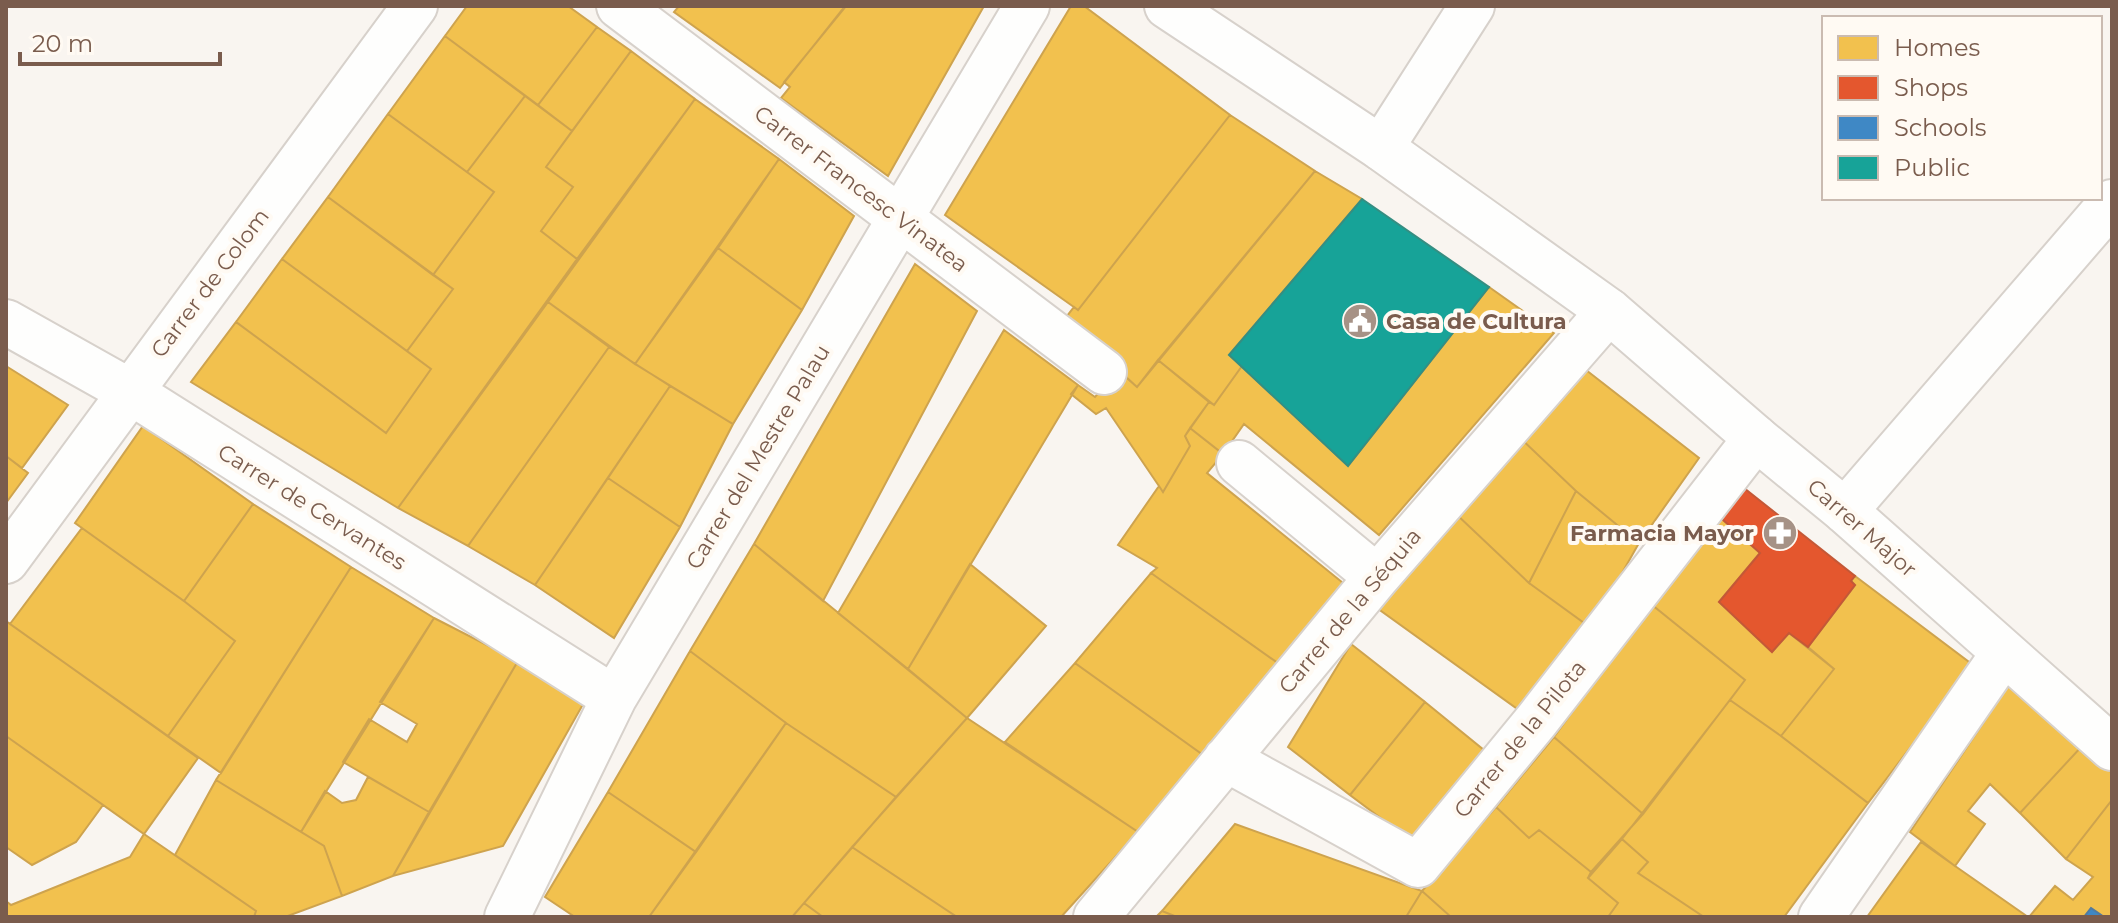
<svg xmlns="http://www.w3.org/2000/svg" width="2118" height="923" font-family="Montserrat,sans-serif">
<rect width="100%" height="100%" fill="#f9f5f0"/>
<path fill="#f2c14e" stroke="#cea34e" stroke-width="2" d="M467,6h101l29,21 -59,78 -93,-69z
M679,6h166l-65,82 -106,-76z
M846,6h138l-96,170 -107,-78 9,-11 -6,-5z
M1071,6h13l146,109 -152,195 -133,-95z
M597,27l34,24 -59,80 -34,-26z
M445,36l80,60 -58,76 -79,-58z
M631,51l64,48 -118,160 -36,-28 32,-44 -27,-20z
M525,96l47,35 -26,36 27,20 -32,44 36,28 -179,249 -207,-126 45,-60 150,111 45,-64 -24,-18 46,-62 -20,-14 61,-83 -27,-20z
M695,99l84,60 -144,205 -87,-62z
M388,114l106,78 -61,83 -105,-78z
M1230,115l85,56 -178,216 -73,-67 10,-13 4,3z
M779,159l75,57 -52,94 -84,-62z
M1315,171l47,28 -133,156 13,11 -28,39 -56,-45z
M328,197l125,92 -46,62 -125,-92z
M718,248l84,62 -69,114 -98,-60z
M282,259l149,110 -45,64 -150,-111z
M915,264l62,47 -154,290 -69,-57z
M1489,287l65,46 -175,202 -135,-111 -21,30 -33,-26 19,-26 5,3 28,-39 106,100z
M548,302l61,45 -141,199 -70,-38z
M1004,330l74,55 -170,284 -70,-56z
M609,347l61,39 -135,199 -67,-39z
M1158,360l51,42 -24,34 5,10 -27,46 -57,-84 -10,6 -25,-20 7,-9 17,12 24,-26 18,16z
M6,366l62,39 -46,63 -16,-12z
M1586,370l113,88 -60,85 -63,-52 -57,-54z
M670,386l63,38 -53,103 -72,-49z
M143,426l110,78 -69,97 -109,-78z
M1190,428l33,26 -16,19 146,118 -71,75 -131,-93 6,-5 -39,-23 41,-59 4,6 27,-46 -5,-10z
M1519,437l57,54 -47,92 -74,-70z
M6,456l22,17 -22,30z
M608,478l72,49 -66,111 -79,-53z
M1576,491l63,52 -48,85 -62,-45z
M253,504l98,63 -130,206 -53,-37 67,-95 -51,-40z
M1455,513l74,70 62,45 -64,88 -150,-108z
M1721,518l39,35 -41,49 53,50 17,-19 45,36 -53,67 -51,-36 15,-20 -94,-76z
M82,528l102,73 51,40 -67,95 -158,-112z
M754,544l213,174 -71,79 -110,-74 -96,-72z
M970,564l76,62 -79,92 -59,-49z
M351,567l83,51 -133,214 -85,-52z
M1151,573l131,93 -79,89 -128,-92z
M1855,576l118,89 -105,138 -87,-67 53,-67 -26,-22 47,-62 -4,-4z
M1651,604l94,76 -102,134 -89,-77z
M434,618l84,43 -89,151 -86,-50 26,-43 38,23 10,-18 -37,-22z
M6,621l192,137 -54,76 -138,-98z
M1351,644l74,58 -75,93 -62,-48z
M690,651l96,72 -90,129 -88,-60z
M518,661l68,38 -83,147 -110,30z
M1075,663l128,92 -65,77 -133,-90z
M2014,677l69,68 -63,68 -30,-29 -22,27 17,13 -30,42 -45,-34z
M1730,700l51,36 87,67 -84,114h-80l-66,-44 10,-11 -26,-23z
M1425,702l65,53 -72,91 -68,-51z
M967,718l171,114 -77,85h-104l-105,-70z
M786,723l110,74 -104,120h-143z
M6,736l97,69 -27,37 -44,23 -26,-18z
M1554,737l89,77 -52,58 -52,-42 -10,8 -33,-31z
M2083,745l29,28v27l-46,59 -46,-46z
M368,777l61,35 -36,64 -51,20 -18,-50 -23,-14 24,-41 17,12 14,-3z
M216,780l108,66 18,50 -57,21h-31l2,-6 -81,-56z
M608,792l88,60 -47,65h-74l-30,-20z
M2112,800v117h-8l-13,-9 -7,9h-55l26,-31 18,14 20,-23 -27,-18z
M1496,807l33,31 10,-8 52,42 -3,6 30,25 -10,14h-157l-29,-26z
M1235,824l187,67 -16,26h-229l-15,-6z
M144,834l112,77 -2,6h-248v-16l5,4 119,-48z
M1622,839l26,23 -10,11 66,44h-96l10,-14 -30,-25z
M1921,842l34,24 73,51h-161z
M852,847l105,70h-134l-19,-14z
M1422,891l29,26h-45z
M804,903l19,14h-31z
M1162,911l15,6h-21z"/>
<path fill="#e4572e" stroke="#c45837" stroke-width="2" d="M1744,488l111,88 -4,5 4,4 -47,62 -19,-14 -17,19 -53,-50 41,-49 -39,-35z"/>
<path fill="#3f88c5" stroke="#517ba1" stroke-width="2" d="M2091,908l13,9h-20z"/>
<path fill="#17a398" stroke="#358e82" stroke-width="2" d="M1362,199l127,88 -141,179 -119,-111z"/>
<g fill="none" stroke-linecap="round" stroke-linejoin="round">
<g stroke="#d7d1cb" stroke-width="48">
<path id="minor" d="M619,6l485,366
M1381,148l91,-142
M6,322l123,69 485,307
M1239,463l138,114
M1845,511l267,-309
M6,561l409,-555
M1226,759l192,106 119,-145 219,-282
M507,917l107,-219 413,-692
M1096,917l281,-340 232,-266
M1821,917l182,-263"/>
</g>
<g stroke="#d7d1cb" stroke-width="48">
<path id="tertiary" d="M1167,6l214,142 228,163 147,127 89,73 267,237"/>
</g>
<use href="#minor" stroke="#fefefd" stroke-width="44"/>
<use href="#tertiary" stroke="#fefefd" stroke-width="44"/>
</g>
<defs>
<g id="civic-disc" transform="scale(1.8)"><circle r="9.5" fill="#a69286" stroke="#fffaf3"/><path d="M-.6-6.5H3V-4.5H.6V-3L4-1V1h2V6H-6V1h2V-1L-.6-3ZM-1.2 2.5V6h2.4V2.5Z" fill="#fff"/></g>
<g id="pharmacy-disc" transform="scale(1.8)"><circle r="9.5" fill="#a69286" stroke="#fffaf3"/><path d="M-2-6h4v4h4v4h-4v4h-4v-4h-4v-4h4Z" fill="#fff"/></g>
</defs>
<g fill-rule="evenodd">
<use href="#civic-disc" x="1360" y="321"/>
<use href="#pharmacy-disc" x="1780" y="533"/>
</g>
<g text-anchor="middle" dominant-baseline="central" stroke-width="8" stroke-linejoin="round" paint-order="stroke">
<g font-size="22" fill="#7a5c4d" stroke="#fffaf3">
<text transform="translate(861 189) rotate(37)">Carrer Francesc Vinatea</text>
<text transform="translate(210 283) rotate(-53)">Carrer de Colom</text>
<text transform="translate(758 457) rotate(-59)">Carrer del Mestre Palau</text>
<text transform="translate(312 507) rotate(32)">Carrer de Cervantes</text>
<text transform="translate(1862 528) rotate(41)">Carrer Major</text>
<text transform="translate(1350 611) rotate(-50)">Carrer de la Séquia</text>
<text transform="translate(1520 739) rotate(-51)">Carrer de la Pilota</text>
</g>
<g font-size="22" font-weight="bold" fill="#7a5c4d" stroke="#fffaf3" text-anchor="start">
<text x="1386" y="321">Casa de Cultura</text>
<text x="1754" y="533" text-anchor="end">Farmacia Mayor</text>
</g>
</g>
<rect width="2118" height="923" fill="none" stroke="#7a5c4d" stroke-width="16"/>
<rect x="1822" y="16" width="280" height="184" fill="#fffaf3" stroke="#cabbb1" stroke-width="2"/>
<rect x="1838" y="36" width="40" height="24" fill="#f2c14e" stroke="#cabbb1" stroke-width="2"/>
<text x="1894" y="56" font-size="24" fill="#7a5c4d">Homes</text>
<rect x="1838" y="76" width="40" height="24" fill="#e4572e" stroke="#cabbb1" stroke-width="2"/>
<text x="1894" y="96" font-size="24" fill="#7a5c4d">Shops</text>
<rect x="1838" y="116" width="40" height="24" fill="#3f88c5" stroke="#cabbb1" stroke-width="2"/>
<text x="1894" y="136" font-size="24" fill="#7a5c4d">Schools</text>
<rect x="1838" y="156" width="40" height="24" fill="#17a398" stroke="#cabbb1" stroke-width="2"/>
<text x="1894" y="176" font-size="24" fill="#7a5c4d">Public</text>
<path d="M20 52v12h200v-12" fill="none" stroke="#7a5c4d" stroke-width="4"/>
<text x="32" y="52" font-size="24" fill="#7a5c4d" stroke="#fffaf3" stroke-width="6" paint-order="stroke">20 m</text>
</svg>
